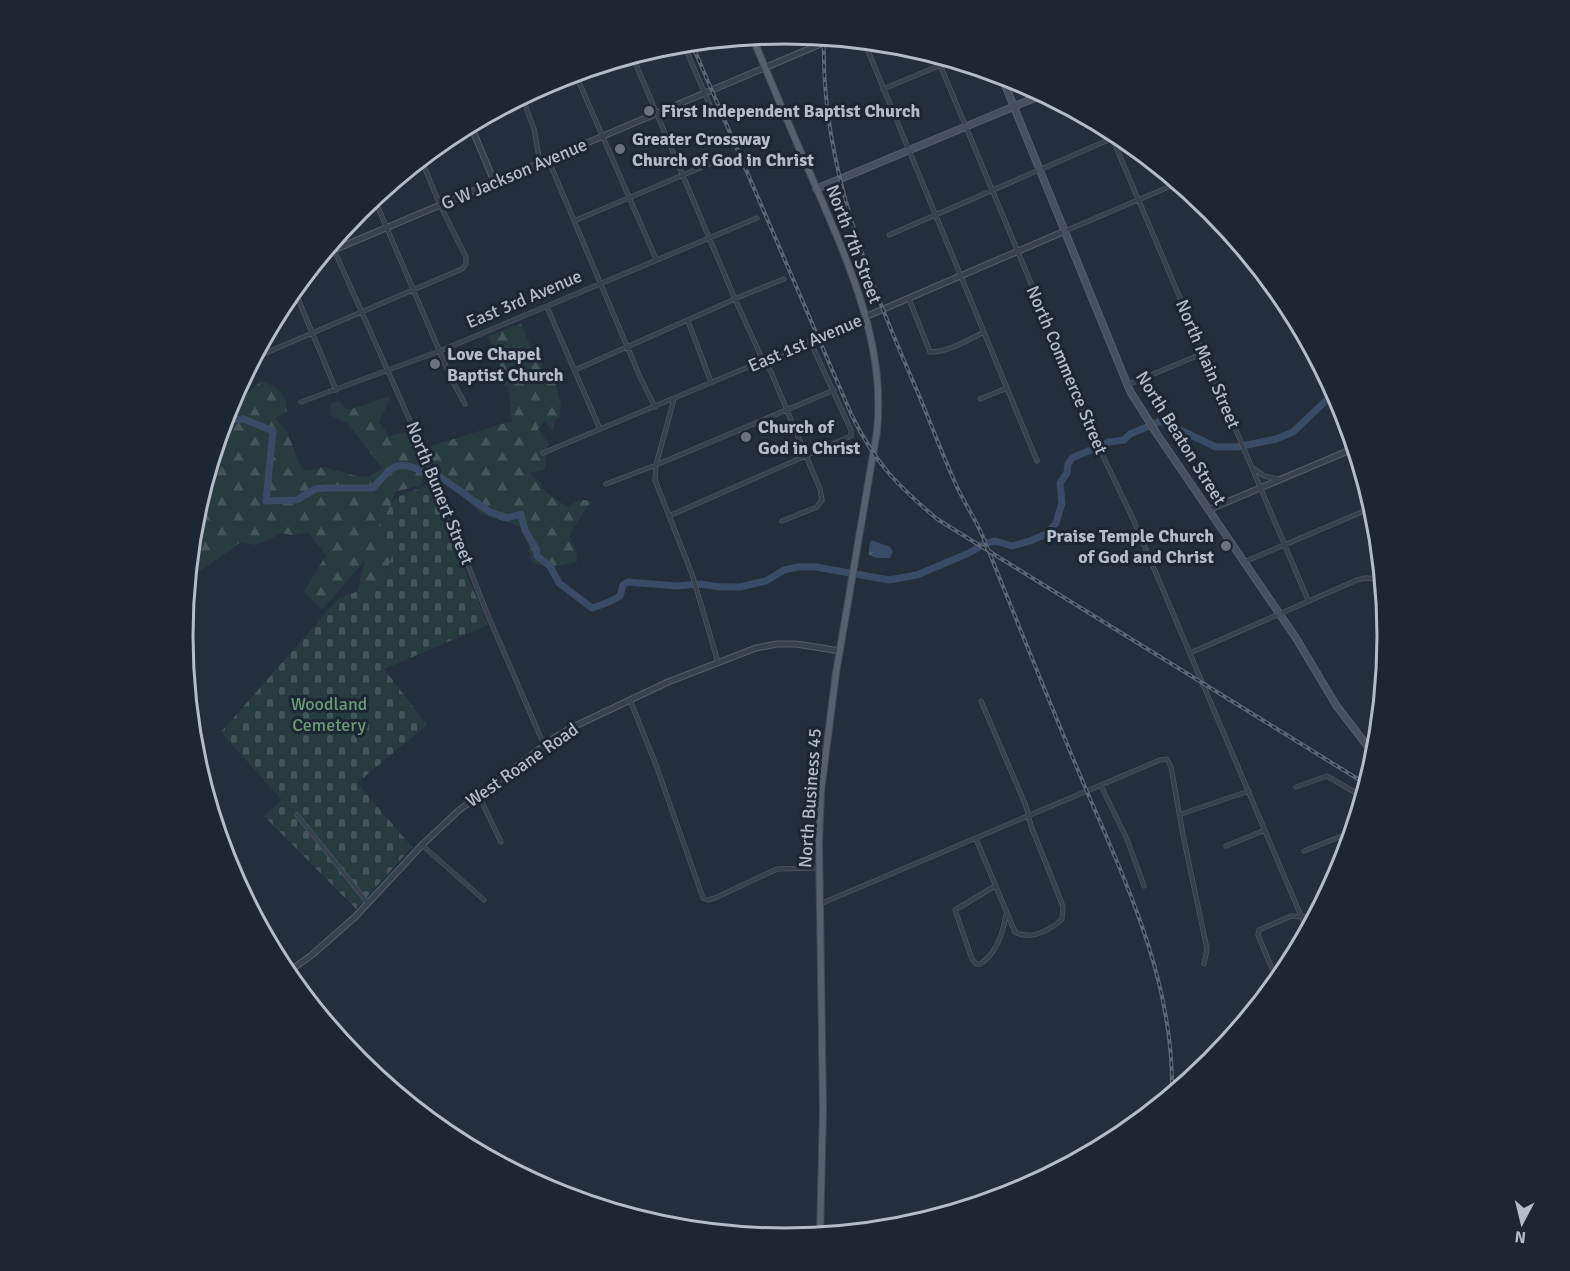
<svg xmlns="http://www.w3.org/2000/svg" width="1570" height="1271" font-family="Signika,sans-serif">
<defs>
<pattern id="forest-firs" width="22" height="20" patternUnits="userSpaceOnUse" patternTransform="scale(1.5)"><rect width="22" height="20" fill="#263c3f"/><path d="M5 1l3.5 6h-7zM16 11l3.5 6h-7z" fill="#435659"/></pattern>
<pattern id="cemetery-stones" width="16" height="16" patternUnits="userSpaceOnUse" patternTransform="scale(1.5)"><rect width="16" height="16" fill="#263c3f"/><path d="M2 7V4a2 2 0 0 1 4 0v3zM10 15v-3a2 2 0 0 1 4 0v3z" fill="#435659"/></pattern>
<pattern id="water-ripples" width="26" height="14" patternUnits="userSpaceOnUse" patternTransform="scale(1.5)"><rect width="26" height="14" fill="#394c67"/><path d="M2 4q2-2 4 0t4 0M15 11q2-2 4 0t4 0" fill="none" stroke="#53647b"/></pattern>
</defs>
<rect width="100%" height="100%" fill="#242f3e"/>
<path fill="url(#forest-firs)" d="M521,324l11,26 8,3 2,20 10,-2 9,33 -2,14 -4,2 -2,10 -5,-4 -2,-6 -8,9 10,14 -3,26 -16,4 11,9 2,7 26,19c9,-8 14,-10 25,-6l-6,4 -18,30 7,13 1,13c-17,4 -30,7 -46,0l-2,-16 -9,-20 -39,-12 -45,-43 -8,-24 84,-26 -4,-33 -12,-8 5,-8 -3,-14 -10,-22z
M261,381c18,7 25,11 26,30l-12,7 12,13 12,32 6,8 18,-4 34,9 12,1 13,-9 -34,-44 -17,-9 -1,-11 8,-3 10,9 43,-14 -12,26 10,14 23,-5 13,33 -4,21 -26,7 -12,41 12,14 -13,39 -27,16 10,-42 -43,50 -18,-18 22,-37 -18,-23 -17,3 -9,-2 -26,12 -15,-3 -53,38 6,-62 34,-113 10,-18 8,8z"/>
<path fill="url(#cemetery-stones)" d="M429,484l59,141 -104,44 43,56 -70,58 55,64 -56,62 -92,-93 18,-16 -61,-68 118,-134 45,-16 10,-33 -17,-19 18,-32z"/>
<path fill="url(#water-ripples)" d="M871,540l19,7 3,5 -3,6h-13l-8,-3v-8z"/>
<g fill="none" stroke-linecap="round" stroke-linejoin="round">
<path stroke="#394c67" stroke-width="7" d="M224,420l20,-1 29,12 -7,70 31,-1 18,-11 10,-1h48c24,-26 23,-28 57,-14
M439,476l51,36 17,6 14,-4 4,16 11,19 1,7 13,10 9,17 33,25 17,-6 11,-6 3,-11 5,-3 49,4 23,-2 21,3h19l26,-6 18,-11 14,-3h18l73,13 28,-5 52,-22 17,-10 9,-2 17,5 18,-5 16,-7 10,-11 6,-20 -2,-20 7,-10 1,-9 4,-6 37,-16 15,-2 6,-6 31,-13 55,26h21l39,-8 17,-7 42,-40"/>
<g stroke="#565f6c" stroke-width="5">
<path id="minor" d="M864,41l173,420
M683,43l29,67
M632,55l103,244 25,55 11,18 49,117 2,11 -5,7 -35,14
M936,55l166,399 31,65 174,411
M575,73l81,186
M883,89l70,-29
M522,96l12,33 6,33
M523,96l61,-26
M1108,128l200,472
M548,159l92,218 15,30
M374,198l77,180 14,26
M1218,218c8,19 10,25 28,34
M574,221l140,-59
M1065,231l113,-48
M889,235l231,-100
M331,243l84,189 72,181 57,132
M294,289l42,101
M909,299l21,53c19,0 38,-12 54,-20
M547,307l53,122
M688,321l23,61
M254,358l208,-89 4,-5v-7l-26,-52 -19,-46
M575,370l169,-75 40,-16
M1127,385l77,-32
M674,399l-18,66 -1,15 37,94 26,88
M980,399l27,-11
M301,402l139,-51 317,-133
M543,453l322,-135
M1253,468l11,8 14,3
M606,484l50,-19 178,-75
M669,516l182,-80v-6l-41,-89
M1244,562l125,-53
M1190,653l167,-73 9,-2 16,1
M630,700l26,65 47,133 5,2 7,-2 62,-29 42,-1
M1101,786l26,53 17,47
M1296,787l31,-11 36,21
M478,794l23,48
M1181,814l68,-23
M297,815l71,88
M976,839l39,93c15,9 36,-2 47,-13l1,-12 -6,-16 -26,-65 -5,-20 -45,-105
M422,845l62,55
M1226,846l39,-16
M1304,851l48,-19
M995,886l-40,24 17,49 4,5h4c16,-10 23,-31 26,-49
M820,904l340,-144 7,-1 4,8 12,68 24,114 -3,15
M1277,981l-19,-46 1,-5 32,-14 18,1 7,-3"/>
</g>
<g stroke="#565f6c" stroke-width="7">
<path id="tertiary" d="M470,124l24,57
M322,255l513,-217
M865,317l200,-86
M1368,493l16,176
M1208,510l147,-62
M287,973l26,-19 42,-37 67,-72 36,-34 96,-73 17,-10 97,-46 88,-34 21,-4h19l44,7"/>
</g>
<g stroke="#565f6c" stroke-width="8">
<path id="secondary" d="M1001,75l129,316 27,43 139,204 40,67 39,51
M816,189l228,-95"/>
</g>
<g stroke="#414a57" stroke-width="8">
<path id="primary" d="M752,36c21,51 42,101 64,151 33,77 70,158 61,244l-41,242 -15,118 -2,50 4,269 -3,125"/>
</g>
<use href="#minor" stroke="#38414e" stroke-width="4"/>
<use href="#tertiary" stroke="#38414e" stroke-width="5"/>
<use href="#secondary" stroke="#465061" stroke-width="6"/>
<use href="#primary" stroke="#56606e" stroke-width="6"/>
<g stroke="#5a6575" stroke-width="4">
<path id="rail" d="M824,37c-4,125 45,243 94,356 13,31 25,63 39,94 8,17 19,33 26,50 34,84 67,167 102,250 43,100 89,196 87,306
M691,42l161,374c24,48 45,69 85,103l429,265"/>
</g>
<use href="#rail" stroke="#1d2633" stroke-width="1.5" stroke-dasharray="4.5" stroke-linecap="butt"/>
</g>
<g fill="#6b7280" stroke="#1d2633" stroke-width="2">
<circle cx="649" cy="111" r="6"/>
<circle cx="620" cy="149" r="6"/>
<circle cx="435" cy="364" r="6"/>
<circle cx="746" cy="437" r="6"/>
<circle cx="1226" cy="546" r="6"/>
</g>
<g text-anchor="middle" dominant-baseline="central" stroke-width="6" stroke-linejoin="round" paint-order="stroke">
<g font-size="18" font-weight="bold" fill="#b4bcc9" stroke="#1d2633" text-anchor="start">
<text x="661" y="111">First Independent Baptist Church</text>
<text x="632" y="139">Greater Crossway<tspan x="632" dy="21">Church of God in Christ</tspan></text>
<text x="447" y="354">Love Chapel<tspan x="447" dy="21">Baptist Church</tspan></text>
<text x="758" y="427">Church of<tspan x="758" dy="21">God in Christ</tspan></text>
<text x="1214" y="536" text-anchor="end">Praise Temple Church<tspan x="1214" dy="21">of God and Christ</tspan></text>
</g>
<g font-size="18" fill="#b4bcc9" stroke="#1d2633">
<text transform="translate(514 174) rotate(-23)">G W Jackson Avenue</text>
<text transform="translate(854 244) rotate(69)">North 7th Street</text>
<text transform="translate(524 299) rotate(-23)">East 3rd Avenue</text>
<text transform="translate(805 343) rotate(-23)">East 1st Avenue</text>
<text transform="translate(1208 364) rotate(67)">North Main Street</text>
<text transform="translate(1067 370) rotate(67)">North Commerce Street</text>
<text transform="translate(1181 438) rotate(58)">North Beaton Street</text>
<text transform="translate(440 493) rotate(68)">North Bunert Street</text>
<text transform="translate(522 765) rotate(-35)">West Roane Road</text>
<text transform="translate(810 798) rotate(-86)">North Business 45</text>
</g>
<g font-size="18" fill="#6b9a76" stroke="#1d2633">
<text x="329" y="704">Woodland<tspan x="329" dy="21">Cemetery</tspan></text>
</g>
</g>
<path d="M0 0H1570V1271H0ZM193 636a592 592 0 1 1 1184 0a592 592 0 1 1-1184 0Z" fill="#1d2633" fill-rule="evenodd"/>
<path fill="none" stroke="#b4bcc9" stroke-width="3" d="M193 636a592 592 0 1 1 1184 0a592 592 0 1 1-1184 0Z"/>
<g transform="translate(1522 1223) rotate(187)" stroke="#1d2633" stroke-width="4.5" paint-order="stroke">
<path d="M0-4.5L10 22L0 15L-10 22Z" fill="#b4bcc9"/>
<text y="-9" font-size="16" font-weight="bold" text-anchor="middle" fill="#b4bcc9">N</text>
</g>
</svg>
